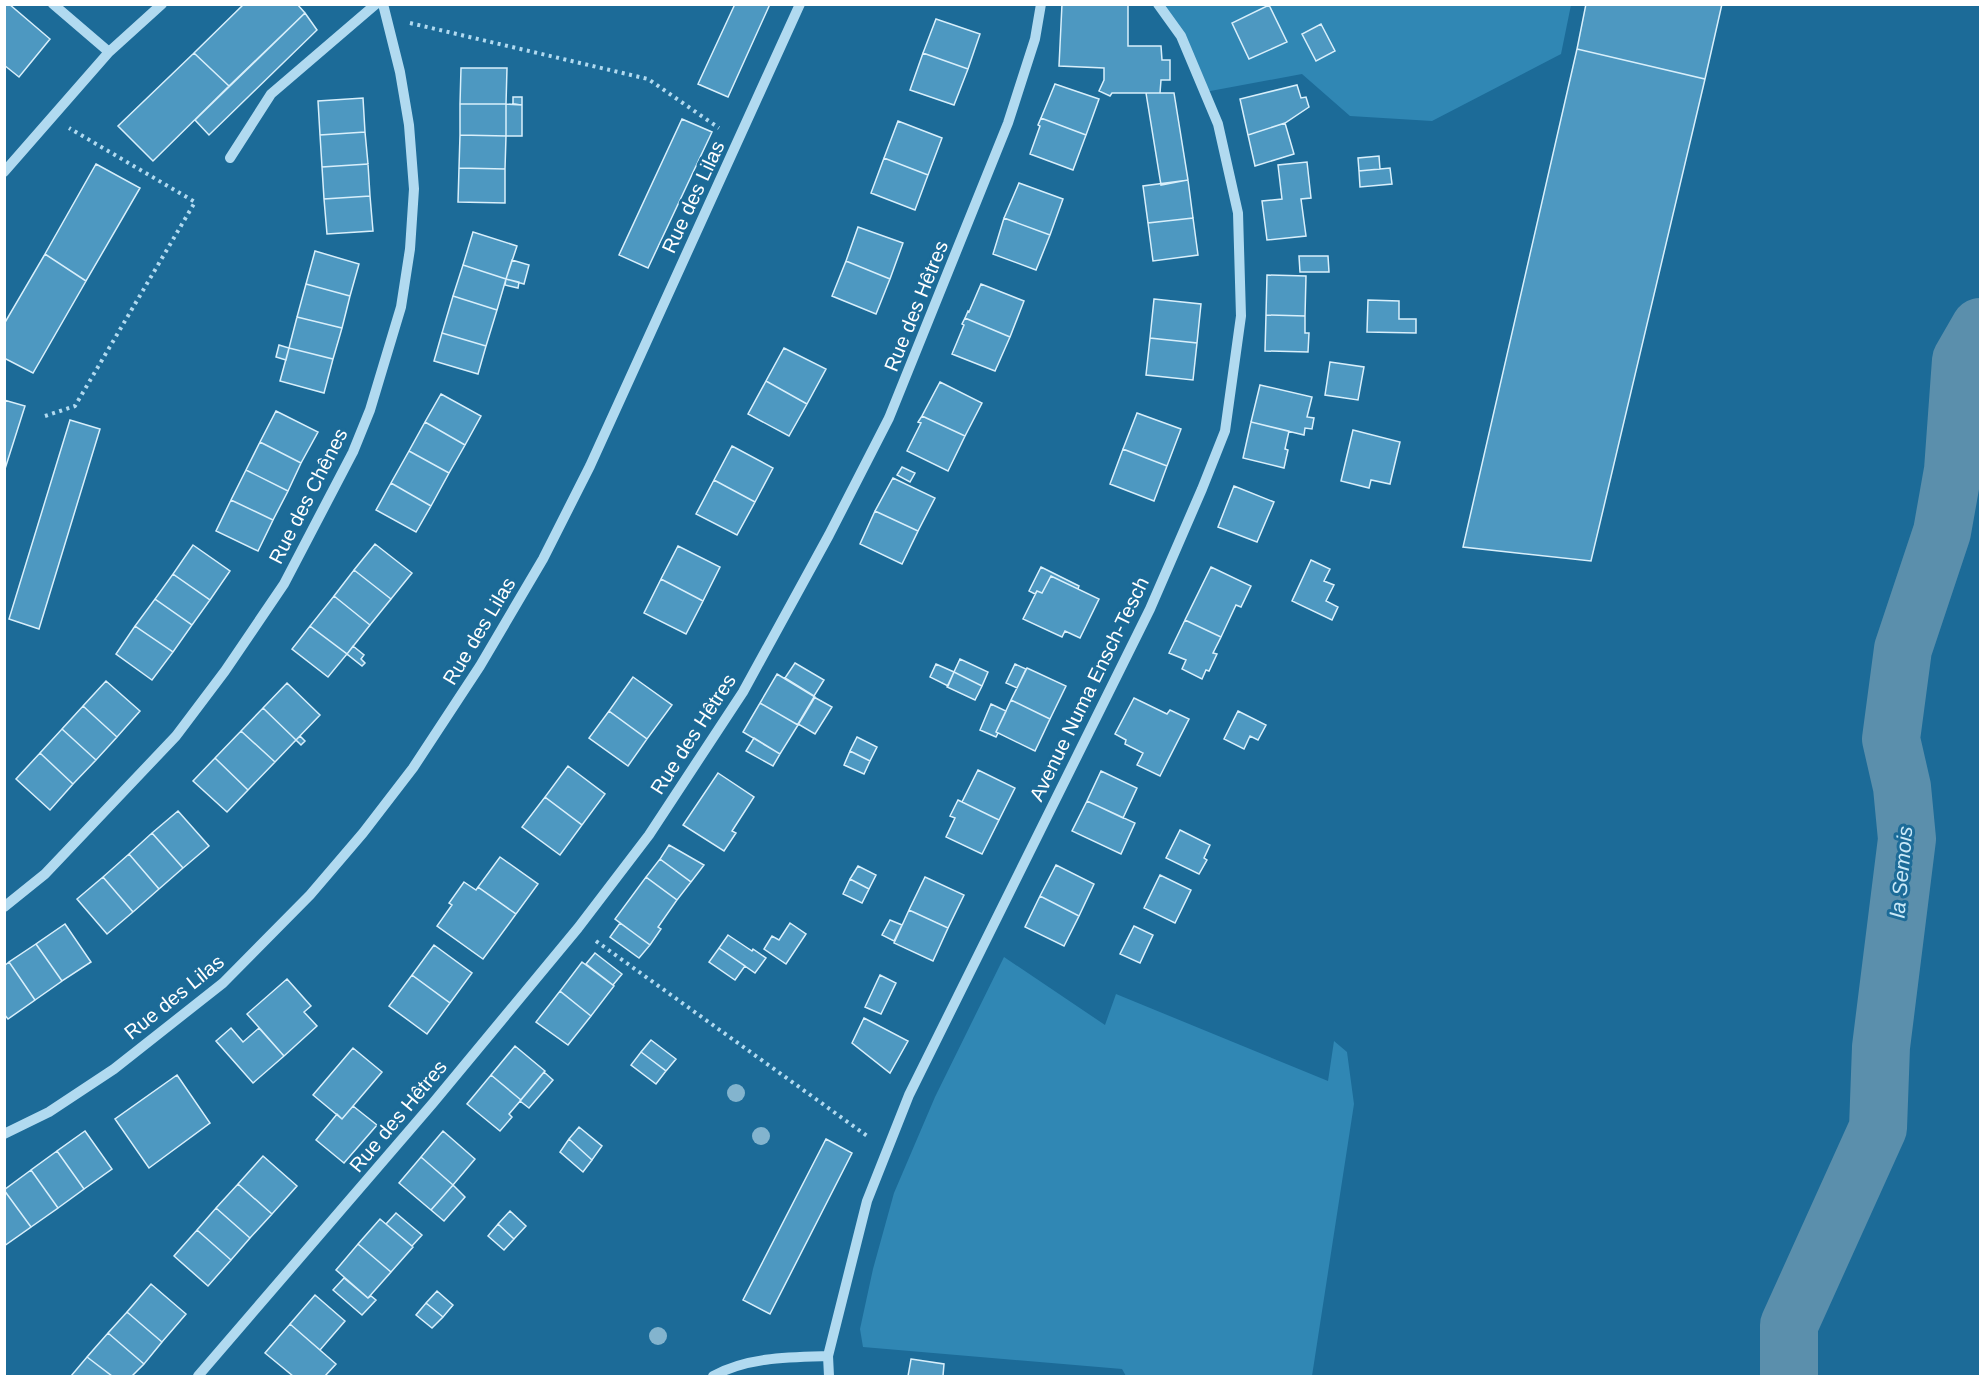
<svg xmlns="http://www.w3.org/2000/svg" width="1985" height="1381" font-family="Arial,sans-serif">
<rect width="100%" height="100%" fill="#1c6b98"/>
<path fill="#3087b4" d="M1158,5h413l-10,49 -129,67 -82,-5 -48,-42 -97,18 -24,-56z
M1004,957l101,68 11,-31 212,87 6,-40 13,11 7,52 -42,272h-186l-4,-7 -259,-22 -3,-18 13,-60 21,-76 41,-96z"/>
<g fill="none" stroke-linecap="round" stroke-linejoin="round">
<path stroke="#a4d8f2" stroke-width="10" d="M1770,1376l19,-51"/>
<path stroke="#5b8fac" stroke-width="58" d="M1789,1376v-51l89,-197 3,-81 26,-208 -5,-52 -11,-48 12,-90 39,-117 11,-62 8,-110 19,-33"/>
</g>
<path fill="#4d98c1" stroke="#d8effb" stroke-width="1.5" d="M4,4h5l41,35 -31,38 -15,-12z
M244,4h53l8,9 -76,73 -35,-33z
M735,4h35l-42,93 -30,-13z
M1062,4h66v42h33l1,14h8v20h-9l-1,13h-48l-2,3 -11,-5 5,-11v-12l-45,-2z
M1586,4h136l-17,75 -128,-30z
M1269,5l18,37 -38,17 -17,-36z
M305,13l12,17 -108,105 -14,-15z
M936,19l44,15 -12,35 -45,-16z
M1321,24l14,27 -19,10 -14,-27z
M1577,49l128,30 -114,482 -128,-14z
M194,53l35,33 -76,75 -35,-35z
M923,53l45,16 -14,36 -44,-15z
M461,68h46l-1,36h-46z
M1055,84l44,15 -13,36 -45,-17z
M1297,85l4,13 5,-1 3,10 -24,16 -37,12 -8,-36z
M1146,93h28l14,87 -27,5z
M513,97h9v8l-9,-1z
M363,98l2,34 -45,3 -2,-34z
M460,104h46v32l-46,-1z
M506,104l16,1v31h-16z
M1041,118l45,17 -13,35 -43,-16 10,-28 -2,-1z
M682,119l30,13 -64,136 -29,-13z
M898,121l44,17 -14,37 -44,-17z
M1285,123l9,31 -39,12 -7,-31z
M365,132l3,32 -46,3 -2,-32z
M460,135l46,1 -1,33 -46,-1z
M1379,156l1,13 -21,2 -1,-13z
M884,158l44,17 -13,35 -44,-17z
M1307,162l4,36 -10,1 5,37 -39,4 -5,-39 20,-2 -4,-34z
M96,164l44,24 -54,93 -41,-27z
M368,164l2,32 -46,3 -2,-32z
M459,168l46,1v34l-47,-1z
M1390,168l2,16 -32,3 -1,-16z
M1188,180l5,38 -45,5 -5,-37z
M1019,183l44,16 -13,36 -46,-17z
M370,196l3,35 -46,3 -3,-35z
M1004,218l46,17 -14,35 -43,-16z
M1193,218l5,37 -45,6 -5,-38z
M858,227l45,16 -13,36 -44,-18z
M473,232l44,14 -11,33 -43,-14z
M315,251l44,13 -9,32 -44,-12z
M45,254l41,27 -53,92 -29,-15v-34z
M1299,256h29l1,16h-29z
M512,260l17,5 -5,19 -18,-5z
M846,261l44,18 -14,35 -44,-18z
M463,265l43,14 -9,31 -44,-14z
M1267,275l39,1 -1,40 -39,-1z
M506,279l13,3 -1,6 -13,-3z
M306,284l44,12 -8,32 -45,-11z
M981,284l43,17 -14,36 -45,-19 3,-7 1,1z
M453,296l44,14 -11,36 -44,-13z
M1154,299l47,5 -4,39 -47,-5z
M1368,300l31,1v18h17v14l-49,-1z
M1266,315l39,1v17h4l-1,19 -43,-1z
M297,317l45,11 -9,31 -44,-11z
M965,318l45,19 -15,34 -43,-17 12,-29 -2,-1z
M442,333l44,13 -8,28 -44,-13z
M1150,338l47,5 -4,37 -47,-5z
M279,345l10,3 -3,12 -10,-3z
M289,348l44,11 -9,34 -44,-12z
M784,348l42,21 -19,35 -41,-23z
M1330,362l34,5 -6,33 -33,-5z
M766,381l41,23 -18,32 -41,-22z
M940,382l42,21 -17,33 -43,-20z
M1260,385l52,12 -5,20 7,1 -2,11 -7,-1 -1,7 -53,-13z
M441,394l40,22 -16,29 -40,-23z
M4,400l21,6 -21,66z
M276,411l42,21 -17,31 -41,-21z
M1137,413l44,16 -14,37 -44,-17z
M922,416l43,20 -17,35 -41,-20 14,-28 -3,-1z
M70,420l30,9 -61,200 -30,-10z
M425,422l40,23 -16,28 -40,-22z
M1251,422l38,9 -4,18 3,1 -4,18 -41,-10z
M1353,430l47,12 -10,42 -19,-4 -2,8 -28,-7z
M260,442l41,21 -13,28 -42,-21z
M732,446l41,22 -18,34 -41,-22z
M1123,449l44,17 -13,35 -44,-17z
M409,451l40,22 -18,33 -40,-23z
M902,467l13,6 -5,9 -13,-7z
M246,470l42,21 -15,29 -42,-20z
M893,478l42,20 -17,33 -43,-20z
M714,480l41,22 -18,33 -41,-21z
M391,483l40,23 -15,26 -40,-22z
M1234,486l40,16 -17,40 -39,-15z
M231,500l42,20 -15,31 -42,-20z
M875,511l43,20 -16,33 -42,-20z
M375,544l37,29 -21,26 -37,-29z
M193,545l37,26 -20,29 -37,-26z
M678,546l42,21 -17,34 -42,-22z
M1311,560l19,9 -6,12 10,4 -8,16 12,6 -6,13 -40,-19z
M1041,567l38,19 -1,3 -27,-13 -9,17 -5,-2 -2,3 -6,-3z
M1211,567l40,19 -10,21 -5,-2 -15,32 -36,-17z
M354,570l37,29 -21,26 -36,-29z
M173,574l37,26 -18,25 -37,-26z
M1051,576l48,23 -19,39 -15,-7 -3,6 -39,-18 14,-28 5,2z
M661,579l42,22 -17,33 -42,-21z
M334,596l36,29 -23,29 -37,-28z
M155,599l37,26 -19,27 -38,-26z
M1185,620l36,17 -8,16 4,1 -8,17 -3,-1 -4,9 -20,-10 4,-9 -17,-7z
M135,626l38,26 -21,28 -36,-26z
M310,626l37,28 -19,23 -36,-28z
M353,646l11,9 -3,4 4,4 -3,3 -15,-12z
M960,659l28,13 -6,14 -28,-14z
M795,663l29,17 -10,16 -29,-18z
M936,664l18,8 -6,14 -18,-9z
M1015,664l11,5 -9,19 -11,-5z
M1027,668l39,18 -16,33 -39,-19z
M954,672l28,14 -7,14 -28,-13z
M777,674l38,23 -17,28 -38,-22z
M633,677l39,28 -25,34 -38,-28z
M106,681l34,30 -23,26 -34,-31z
M287,683l33,32 -24,25 -33,-32z
M814,697l18,10 -17,27 -17,-10z
M1134,698l33,16 3,-4 19,9 -29,57 -23,-11 6,-12 -18,-9 1,-4 -11,-6z
M1011,700l39,19 -15,32 -39,-19z
M760,703l38,22 -18,29 -37,-22z
M991,704l15,7 -10,21 2,1 -2,4 -16,-7z
M83,706l34,31 -21,23 -34,-31z
M263,708l33,32 -21,22 -34,-31z
M609,711l38,28 -19,27 -39,-28z
M1238,711l28,14 -8,15 -8,-4 -6,13 -20,-10z
M62,729l34,31 -23,24 -33,-31z
M241,731l34,31 -27,28 -33,-32z
M300,736l5,5 -4,4 -5,-5z
M857,737l20,10 -7,14 -20,-10z
M754,738l26,16 -7,12 -27,-15z
M850,751l20,10 -6,13 -20,-9z
M40,753l33,31 -23,26 -34,-31z
M215,758l33,32 -21,22 -34,-31z
M568,766l37,28 -23,31 -37,-28z
M978,770l37,18 -16,32 -37,-18z
M1101,771l36,17 -14,30 -36,-17z
M718,773l36,24 -22,34 4,2 -12,18 -41,-26z
M545,797l37,28 -22,30 -38,-28z
M958,800l41,20 -17,34 -36,-17 9,-19 -5,-2z
M1087,801l48,22 -14,31 -49,-23z
M178,811l31,35 -26,22 -31,-35z
M1180,830l30,15 -6,13 3,2 -8,14 -33,-16z
M152,833l31,35 -24,21 -30,-35z
M669,845l35,20 -13,17 -31,-23z
M129,854l30,35 -26,23 -30,-35z
M500,857l38,27 -22,30 -38,-27z
M660,859l31,23 -14,18 -31,-23z
M1056,865l38,19 -15,32 -39,-20z
M858,866l18,9 -7,14 -19,-10z
M1160,875l31,15 -16,33 -31,-15z
M103,877l30,35 -26,22 -30,-35z
M646,877l31,23 -19,27 3,2 -11,16 -35,-26z
M925,877l39,18 -16,33 -39,-18z
M850,879l19,10 -7,14 -19,-9z
M464,882l12,8 2,-3 38,27 -33,45 -46,-33 15,-21 -3,-2z
M1040,896l39,20 -15,30 -39,-19z
M909,910l39,18 -15,33 -39,-18z
M890,920l12,5 -8,16 -12,-6z
M620,923l30,22 -11,13 -29,-21z
M790,923l16,11 -20,30 -22,-15 8,-13 7,4z
M65,924l26,38 -29,19 -26,-37z
M1134,926l19,9 -13,28 -20,-9z
M728,935l24,16 1,-2 13,9 -11,15 -36,-25z
M36,944l26,37 -27,19 -26,-38z
M434,945l38,28 -22,30 -38,-28z
M719,948l26,18 -10,14 -26,-18z
M595,953l27,21 -9,11 -27,-21z
M9,962l26,38 -27,19 -4,-5v-48z
M582,962l32,24 -23,30 -31,-25z
M412,975l38,28 -23,31 -38,-28z
M880,975l16,8 -15,31 -16,-7z
M287,979l24,27 -7,6 13,14 -33,30 -37,-42z
M560,991l31,25 -23,29 -32,-23z
M864,1018l44,23 -18,32 -38,-30z
M231,1028l12,14 16,-14 25,28 -31,27 -37,-42z
M651,1040l25,19 -10,12 -25,-19z
M515,1046l30,25 -24,29 -30,-25z
M353,1048l29,24 -40,47 -29,-24z
M641,1052l25,19 -10,13 -25,-19z
M544,1072l9,8 -24,28 -9,-7z
M177,1075l33,48 -61,45 -34,-49z
M491,1075l30,25 -12,14 3,3 -12,14 -33,-27z
M353,1106l24,19 -33,38 -28,-23 21,-26 5,5z
M579,1127l23,19 -10,14 -23,-21z
M85,1131l27,38 -28,20 -27,-38z
M443,1131l32,28 -22,26 -32,-28z
M569,1139l23,21 -9,12 -23,-20z
M826,1139l26,14 -82,161 -27,-14z
M57,1151l27,38 -26,19 -27,-38z
M263,1156l34,30 -25,28 -34,-30z
M421,1157l32,28 -22,25 -32,-27z
M31,1170l27,38 -27,19 -27,-37z
M238,1184l34,30 -22,24 -34,-30z
M453,1185l12,12 -21,24 -13,-11z
M4,1190l27,37 -27,19z
M216,1208l34,30 -19,22 -34,-30z
M510,1211l16,15 -12,13 -16,-15z
M396,1213l26,22 -10,11 -26,-22z
M380,1219l33,28 -22,25 -33,-28z
M498,1224l16,15 -10,11 -16,-14z
M197,1230l34,30 -23,26 -34,-30z
M358,1244l33,28 -23,26 -32,-28z
M344,1278l24,20 3,-2 5,4 -14,15 -29,-25z
M151,1284l35,30 -24,28 -35,-30z
M437,1291l16,14 -10,12 -17,-14z
M315,1295l30,26 -25,29 -30,-26z
M426,1303l17,14 -11,11 -16,-13z
M127,1312l35,30 -18,22 -36,-31z
M290,1324l46,40 -11,12h-32l-28,-23z
M108,1333l36,31 -12,12h-20l-25,-19z
M87,1357l25,19h-41z
M911,1359l33,5 -1,12h-35z"/>
<g fill="none" stroke-linecap="round" stroke-linejoin="round">
<path stroke="#b1daf0" stroke-width="4" stroke-dasharray="3 4.5" stroke-linecap="butt" d="M410,23l238,56 71,49
M45,416l30,-10 120,-204 -126,-74
M596,941l274,197"/>
<path stroke="#b1daf0" stroke-width="10" d="M53,4l56,48
M230,158l41,-64 105,-90
M4,172l105,-120 53,-48
M4,907l41,-33 131,-138 49,-65 59,-87 69,-132 17,-42 31,-103 9,-58 4,-60 -5,-64 -9,-53 -17,-68
M4,1134l45,-22 65,-43 109,-86 87,-88 53,-62 50,-65 67,-102 63,-107 47,-93 210,-462
M198,1376l235,-273 145,-175 71,-93 94,-143 86,-157 60,-117 119,-295 27,-84 6,-35
M713,1376c34,-19 77,-19 115,-20
M829,1376l-1,-20 39,-155 42,-106 241,-486 52,-120 23,-58 16,-115 -3,-103 -20,-89 -37,-88 -23,-32"/>
</g>
<g fill="#83b4ce">
<circle cx="736" cy="1093" r="9"/>
<circle cx="761" cy="1136" r="9"/>
<circle cx="658" cy="1336" r="9"/>
</g>
<g text-anchor="middle" dominant-baseline="central" stroke-width="6" stroke-linejoin="round" paint-order="stroke">
<g font-size="20" fill="#fff" stroke="#1c6b98">
<text transform="translate(693 197) rotate(-65)">Rue des Lilas</text>
<text transform="translate(916 306) rotate(-68)">Rue des Hêtres</text>
<text transform="translate(308 496) rotate(-63)">Rue des Chênes</text>
<text transform="translate(479 631) rotate(-59)">Rue des Lilas</text>
<text transform="translate(1089 689) rotate(-64)">Avenue Numa Ensch-Tesch</text>
<text transform="translate(693 734) rotate(-57)">Rue des Hêtres</text>
<text transform="translate(174 997) rotate(-39)">Rue des Lilas</text>
<text transform="translate(398 1116) rotate(-50)">Rue des Hêtres</text>
</g>
<g font-size="21" font-style="italic" fill="#cae9f8" stroke="#1c6b98">
<text transform="translate(1901 872) rotate(-85)">la Semois</text>
</g>
</g>
<rect width="1985" height="1381" fill="none" stroke="#ffffff" stroke-width="12"/>
</svg>
